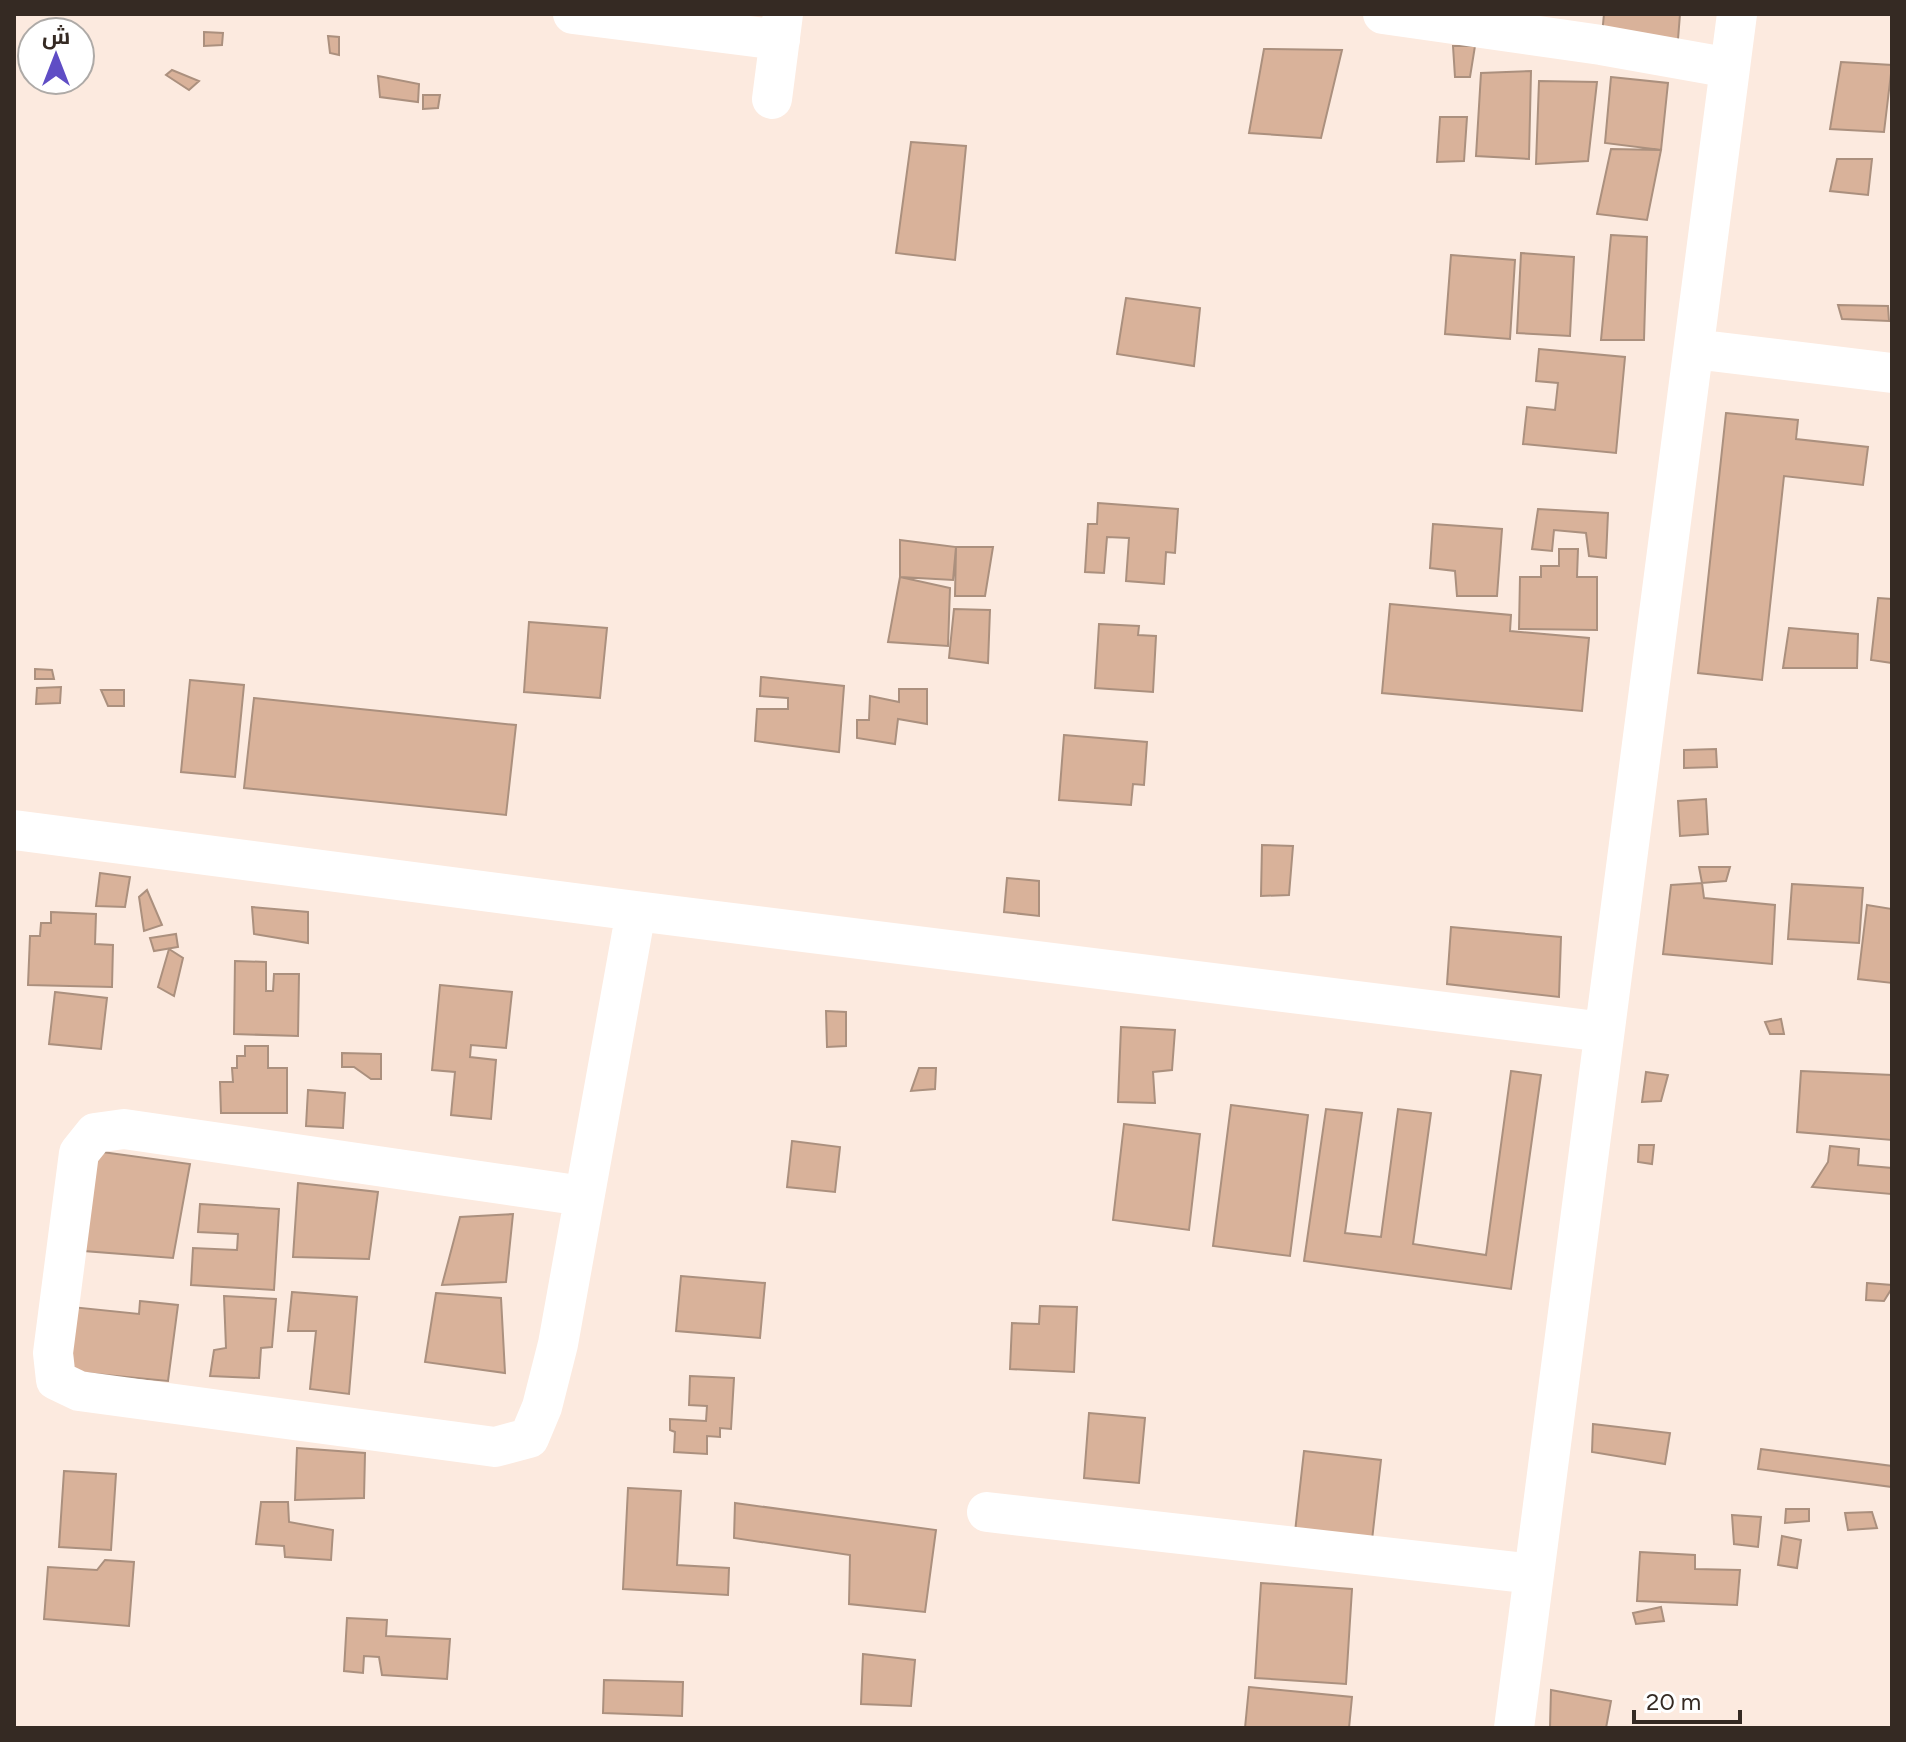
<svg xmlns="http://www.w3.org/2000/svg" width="1906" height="1742" font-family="Figtree,Cairo,sans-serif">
<rect width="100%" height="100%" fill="#fceadf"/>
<path fill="#d9b29a" stroke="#ab907e" stroke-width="2" d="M1604,14h76l-3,38 -76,-7z
M204,32l19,1 -1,12 -18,1z
M328,36l11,1v18l-9,-2z
M1453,46h22l-5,31h-15z
M1264,49l78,1 -21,88 -72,-5z
M1841,62l51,3 -8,67 -54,-3z
M172,70l27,11 -10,9 -23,-15z
M1531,71l-2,88 -53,-3 5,-83z
M378,76l41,8 -1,18 -38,-5z
M1611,77l57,6 -7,67 -56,-7z
M1539,81l58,1 -9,79 -52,3z
M423,95h17l-2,13 -15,1z
M1440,117h27l-3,44 -27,1z
M911,142l55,4 -11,114 -59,-7z
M1611,149l50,1 -14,70 -50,-6z
M1837,159h35l-4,36 -38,-4z
M1611,235l36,2 -3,103h-43z
M1521,253l53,4 -4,79 -53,-3z
M1451,255l64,5 -5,79 -65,-5z
M1126,298l74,10 -6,58 -77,-12z
M1838,305l50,1 1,15 -47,-2z
M1539,349l86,8 -9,96 -93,-9 4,-37 28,3 3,-27 -22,-2z
M1726,413l72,7 -2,19 72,8 -5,38 -79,-9 -22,204 -64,-7z
M1098,503l80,6 -3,44 -9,-1 -2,32 -38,-3 3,-43 -22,-1 -3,36 -19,-1 3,-48h9z
M1538,509l70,4 -2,45 -17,-2 -3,-23 -32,-3 -2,21 -20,-2z
M1433,524l69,5 -5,67h-40l-2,-25 -25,-3z
M900,540l56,7 -3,33 -53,-3z
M956,547h37l-8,49h-30z
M1559,549h19l-1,28h20v53l-78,-1 1,-52h21v-11h18z
M900,577l50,11 -2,58 -60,-4z
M1878,598l14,1v64l-21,-3z
M1390,604l121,11 -1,16 79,7 -7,73 -200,-18z
M954,609l36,1 -2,53 -39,-5z
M529,622l78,6 -7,70 -76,-6z
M1099,624l40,2 -1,9 18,1 -3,56 -58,-4z
M1789,628l69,6 -1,34h-74z
M35,669l17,1 2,9h-19z
M761,677l83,9 -5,66 -84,-11 2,-32h31v-11l-28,-2z
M190,680l54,5 -9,92 -54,-5z
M61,687l-1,16 -24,1 1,-16z
M899,689h28v35l-29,-5 -3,25 -38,-6v-18h12l1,-24 29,6z
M101,690h23v16h-16z
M254,698l262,27 -10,90 -262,-27z
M1064,735l83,7 -3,43 -11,-1 -2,21 -72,-5z
M1716,749l1,18 -33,1v-18z
M1706,799l2,35 -28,2 -2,-35z
M1262,845l31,1 -4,49 -28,1z
M1699,867h31l-4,14 -24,2z
M100,873l30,4 -5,30 -29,-1z
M1007,878l32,3v35l-35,-4z
M1702,883l2,15 71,7 -3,59 -109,-10 8,-69z
M1792,884l71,4 -4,55 -71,-4z
M147,890l15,35 -18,6 -5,-34z
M1867,905l25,4v74l-34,-4z
M252,907l56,5v31l-54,-9z
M51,912l45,2 -1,30 18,1 -1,42 -84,-2 2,-49h10l1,-13h10z
M1451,927l110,10 -2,60 -112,-13z
M176,934l2,13 -24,4 -4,-13z
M169,949l14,9 -9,38 -16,-9z
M235,961l31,1v29h7l1,-17h25l-1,62 -64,-2z
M440,985l72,7 -6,56 -35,-3 -1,12 26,3 -5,59 -40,-4 4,-43 -23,-2z
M55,992l52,6 -6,51 -52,-5z
M826,1011l20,1v34l-19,1z
M1781,1019l3,15h-14l-5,-12z
M1121,1027l54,3 -3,40 -19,2 2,31 -37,-1z
M245,1046h23v22h19v45h-66l-1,-31h13l-1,-14h5v-12h8z
M342,1053l39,1v25h-10l-17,-12h-12z
M919,1068h17l-1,21 -24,2z
M1511,1071l30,4 -30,214 -207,-28 22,-152 36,4 -17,120 36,4 17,-128 33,4 -18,131 73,11z
M1801,1071l91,4v65l-95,-8z
M1646,1072l22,3 -7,26 -19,1z
M308,1090l37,3 -2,35 -37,-2z
M1231,1105l77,10 -18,141 -77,-10z
M1124,1124l76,10 -11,96 -76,-10z
M792,1141l48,6 -5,45 -48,-5z
M1639,1145h15l-2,19 -14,-2z
M1830,1146l29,3 -1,16 34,3 -1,26 -79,-7 16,-25z
M95,1151l95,13 -17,94 -89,-7z
M298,1183l80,9 -9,67 -76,-2z
M200,1204l79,5 -5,81 -83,-5 2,-37 44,2 1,-16 -40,-2z
M513,1214l-7,68 -64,3 18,-68z
M681,1276l84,7 -5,55 -84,-7z
M1867,1283l25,2v3l-8,13 -18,-1z
M292,1292l65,5 -8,97 -39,-5 6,-58h-28z
M436,1293l65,5 4,75 -80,-11z
M224,1296l52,3 -4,48 -11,1 -2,30 -49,-2 4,-26 12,-2z
M140,1301l38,4 -10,76 -104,-10 8,-64 67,7z
M1040,1306l37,1 -3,65 -64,-3 2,-46 27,1z
M690,1376l44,2 -3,51 -11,-1v9l-13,-1v18l-33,-2 1,-20 -5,-2v-11l36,2 1,-15 -18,-1z
M1089,1413l56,5 -6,65 -55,-5z
M1593,1424l77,9 -5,31 -73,-12z
M297,1448l68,5 -1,45 -69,2z
M1761,1449l131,17v21l-134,-18z
M1304,1451l77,9 -9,80 -77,-8z
M64,1471l52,3 -5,76 -52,-3z
M628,1488l53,3 -4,74 52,3 -1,27 -105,-6z
M261,1502h27l1,20 44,8 -2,30 -46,-3 -1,-11 -28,-2z
M735,1503l201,27 -11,82 -76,-8 1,-49 -116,-17z
M1786,1509h23v12l-24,2z
M1872,1512l5,16 -29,2 -3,-17z
M1732,1515l29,2 -3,30 -24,-3z
M1782,1536l19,4 -4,28 -19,-3z
M1640,1552l55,3v14l45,1 -3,35 -100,-4z
M105,1560l29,2 -5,64 -85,-7 4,-52 49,3z
M1261,1583l91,6 -6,95 -91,-6z
M1661,1607l3,14 -28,3 -3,-11z
M347,1618l40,2 -1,16 64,3 -3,40 -65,-4 -3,-18 -15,-1 -1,17 -19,-2z
M863,1654l52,6 -4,46 -50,-2z
M604,1680l79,2 -1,34 -79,-3z
M1249,1687l103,10 -3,31h-104z
M1551,1690l60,11 -5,27h-56z"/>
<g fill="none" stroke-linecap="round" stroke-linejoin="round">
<path stroke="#fff" stroke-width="40" d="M573,14l207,26
M1383,14l218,31 129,23
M772,99l11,-85
M1694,349l198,24
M14,830l622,81 968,121
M583,1196l-459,-67 -29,4 -16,20 -26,200 3,27 23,11 416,56 34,-9 13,-31 16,-63 78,-433
M987,1512l547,62
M1514,1728l223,-1714"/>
</g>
<rect width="1906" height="1742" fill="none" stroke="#352a23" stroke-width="32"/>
<g transform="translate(56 56)"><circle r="38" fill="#ffffff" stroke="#aeaaa7" stroke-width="2"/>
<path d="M0-6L14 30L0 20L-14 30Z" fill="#5f4dc5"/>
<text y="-12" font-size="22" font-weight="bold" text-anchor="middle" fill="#352a23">ش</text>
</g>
<path d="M1634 1710v12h106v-12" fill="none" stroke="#352a23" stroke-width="4"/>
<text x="1646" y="1710" font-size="24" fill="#352a23" stroke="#ffffff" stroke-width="6" paint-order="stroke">20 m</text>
</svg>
